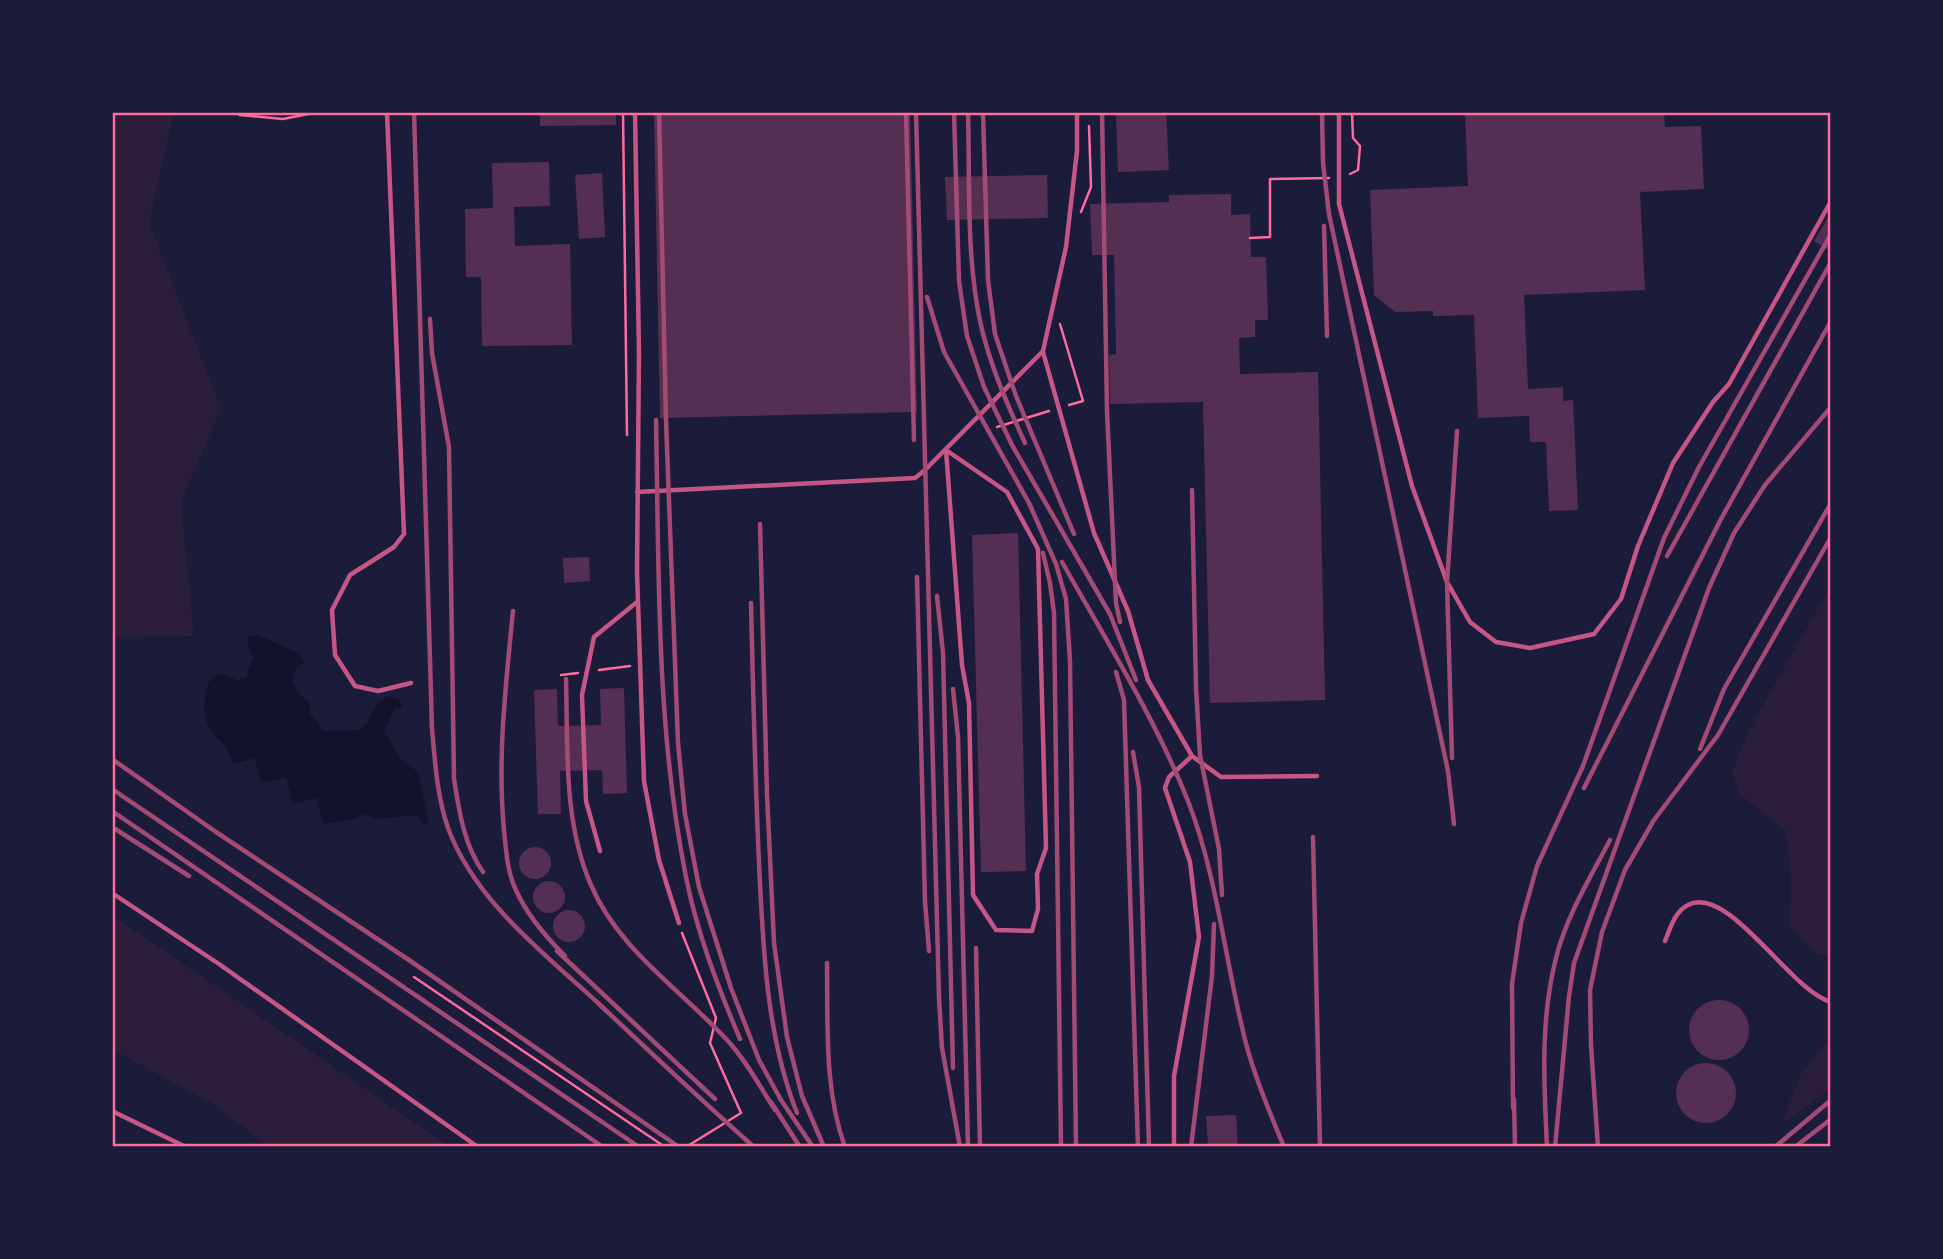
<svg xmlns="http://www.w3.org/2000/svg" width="1943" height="1259" font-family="Cabin,sans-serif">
<rect width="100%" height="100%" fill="#1b1b3a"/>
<path fill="#2a1e3b" d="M112,112h62l-25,111 72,185 -40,94 13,134 -82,1z
M1831,585v374l-17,-7 -24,-26 1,-50 -5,-46 -47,-36 -7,-22 17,-42z
M112,915l338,232h-182l-54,-43 -102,-54z
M1831,1040v49l-49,35 18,-48 25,-33z"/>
<path fill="#12122b" d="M258,635l40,18 6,9c-21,17 -10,27 6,41v11l14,17 35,-1 8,-7 11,-20 9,-7 11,3 5,9h-8l-11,23 16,28 18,13 11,51 -7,2 -5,-10 -42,4 -9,-5c-13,6 -29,7 -43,10l-6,-26 -24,6 -7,-27 -25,6 -6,-25 -22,6c-5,-22 -15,-21 -24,-37 -7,-11 -7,-46 7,-52 9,-3 15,2 21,6l9,-4 7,-21 -5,-10 -1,-10z"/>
<path fill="#542f53" d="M540,112h76v13l-76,1z
M792,112h118l7,300 -257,6 -6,-303z
M1116,112h50l3,58 -51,2z
M1465,112h199l1,15 36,-1 3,63 -64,3 5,98 -121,5 4,94 35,-2v14l10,-1 5,110 -29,1 -3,-69h-16l-1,-26 -51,2 -4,-103 -41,1v-5l-38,1 -21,-17 -4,-105 98,-4z
M549,162l1,44 -36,1 1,39 55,-2 2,101 -90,1 -1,-69h-15l-1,-68 28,-1 -1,-45z
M602,173l3,64 -26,2 -4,-64z
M1047,175l1,43 -101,2 -2,-43z
M1231,194v21l19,-1 1,43h15l2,63h-13v17l-16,1 1,36 78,-2 7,328 -115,3 -7,-301 -93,2 -1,-49 7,-1 -2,-99h-22l-2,-51 79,-2v-7z
M1831,212v39l-17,-10z
M1018,533l8,338 -45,1 -9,-337z
M589,557l1,24 -26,2 -1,-25z
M624,688l3,105 -24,1 -1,-24 -42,1 1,43h-23l-4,-124 23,-1 1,37 43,-1 -1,-36z
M519 863a16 16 0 1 1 32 0a16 16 0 1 1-32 0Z
M533 897a16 16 0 1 1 32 0a16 16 0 1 1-32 0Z
M553 926a16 16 0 1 1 32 0a16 16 0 1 1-32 0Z
M1689 1030a30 30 0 1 1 60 0a30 30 0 1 1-60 0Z
M1676 1093a30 30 0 1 1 60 0a30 30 0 1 1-60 0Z
M1236,1115l2,32h-30l-2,-31z"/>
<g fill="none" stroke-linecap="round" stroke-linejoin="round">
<path stroke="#ff6b9d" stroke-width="2.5" d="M237,112l3,3 43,4 35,-7
M623,112l4,323
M1350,174l8,-4 2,-24 -7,-8 -1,-26
M1081,212l10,-25 -2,-61
M1250,238l20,-1v-58l59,-1
M1060,324l23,77 -14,4
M997,427l52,-16
M599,670l31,-4
M561,675l17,-2
M682,933l34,85 -6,25 31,70 -55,34
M414,977l251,170"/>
<path stroke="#c65784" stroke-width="4.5" d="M387,112l17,422 -10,13 -44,28 -18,35 3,45 20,31 23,5 33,-8
M635,112l4,240 -2,220 7,209 15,79 20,63
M1339,112v92l73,282 35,96 23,40 26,20 34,6 64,-14 27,-35 17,-53 35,-83 40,-61 16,-18 102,-183
M1043,352l51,181 34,78 20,69 44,76 29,21 96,-1
M946,450l61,42 31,57 8,299 -9,26 1,35 -6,22 -36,-1 -23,-35 -4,-192 -7,-38z
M637,492l278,-14 10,-8 118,-119 23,-104 11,-96v-39
M600,851l-14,-50 -4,-106 12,-58 43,-35
M112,893l107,71 259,183
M1665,941c5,-12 10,-30 23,-36 41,-21 103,87 143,97
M112,1111l74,36
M1174,1147v-71l25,-139 -9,-75 -25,-74 4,-11 23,-21"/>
<path stroke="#a44b75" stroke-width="4.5" d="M414,112l18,617c3,33 5,67 16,99 27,73 95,124 150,175 52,49 103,97 156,144
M659,112l7,308 12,323 7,71 14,73 32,101 28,72 22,40 32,47
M906,112l8,328
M916,112l23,886 3,50 18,99
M954,112l5,169 8,55 17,51 28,58 98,169 26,66
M968,112c2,69 -2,142 12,209 9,42 27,83 45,122
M983,112l5,168 7,54 21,62 58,138
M1102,112l5,299 9,192 4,19
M1322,112l1,51 6,51 119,557 6,53
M1324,226l3,110
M927,297l17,55 85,151 27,61 10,35 4,62 6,486
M430,319l2,34 17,94 5,332c5,32 10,66 29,93
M656,420c3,152 0,308 30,457 11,56 32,110 54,162
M1192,490l4,198 4,67 19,94 3,46
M760,524l7,270 7,149 13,94 15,59 22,51
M1043,553l7,30 4,30 7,534
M1667,556l164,-294
M1062,562c44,78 93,156 126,239 28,72 36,151 54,226 9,42 26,81 42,120
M917,577l8,325 4,49
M937,596l6,57 10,415
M751,603c2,87 4,173 8,260 4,83 7,172 38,250
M513,611c-7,73 -16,146 -9,219 2,19 3,40 11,58 11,26 30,48 50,68
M1116,672l8,28 14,447
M566,679c2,68 -3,142 25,206 27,64 90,105 136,155 19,20 33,47 48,70
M953,689l5,48 10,410
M1700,749l24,-60 107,-186
M1133,752l6,35 10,360
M1452,758l-5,-176 10,-151
M112,759l104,73 193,128 270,187
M1584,788l137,-269 110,-198
M112,789l527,358
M112,811l491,336
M112,827l77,49
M1313,837l7,310
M976,948l4,199
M557,951l158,148
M827,963c1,61 -3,127 18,184
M1514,1099l1,48
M771,1102l29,45
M1513,1108l-1,-124 9,-61 16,-57 46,-100 81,-228 35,-71 132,-233
M1191,1147l21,-171 2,-52
M1547,1147c-3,-64 -7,-126 9,-189 10,-41 34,-80 54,-118
M1555,1147l14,-151 5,-33 135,-375 25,-55 31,-48 66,-78
M1598,1147l-7,-102 -1,-55 12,-58 23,-62 29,-50 64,-85 113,-198
M1775,1147l56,-47
M1795,1147l36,-28"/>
</g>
<rect width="1943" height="1259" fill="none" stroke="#1b1b3a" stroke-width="228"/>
<rect x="114" y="114" width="1715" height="1031" fill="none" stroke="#ff6b9d" stroke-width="2.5"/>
</svg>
